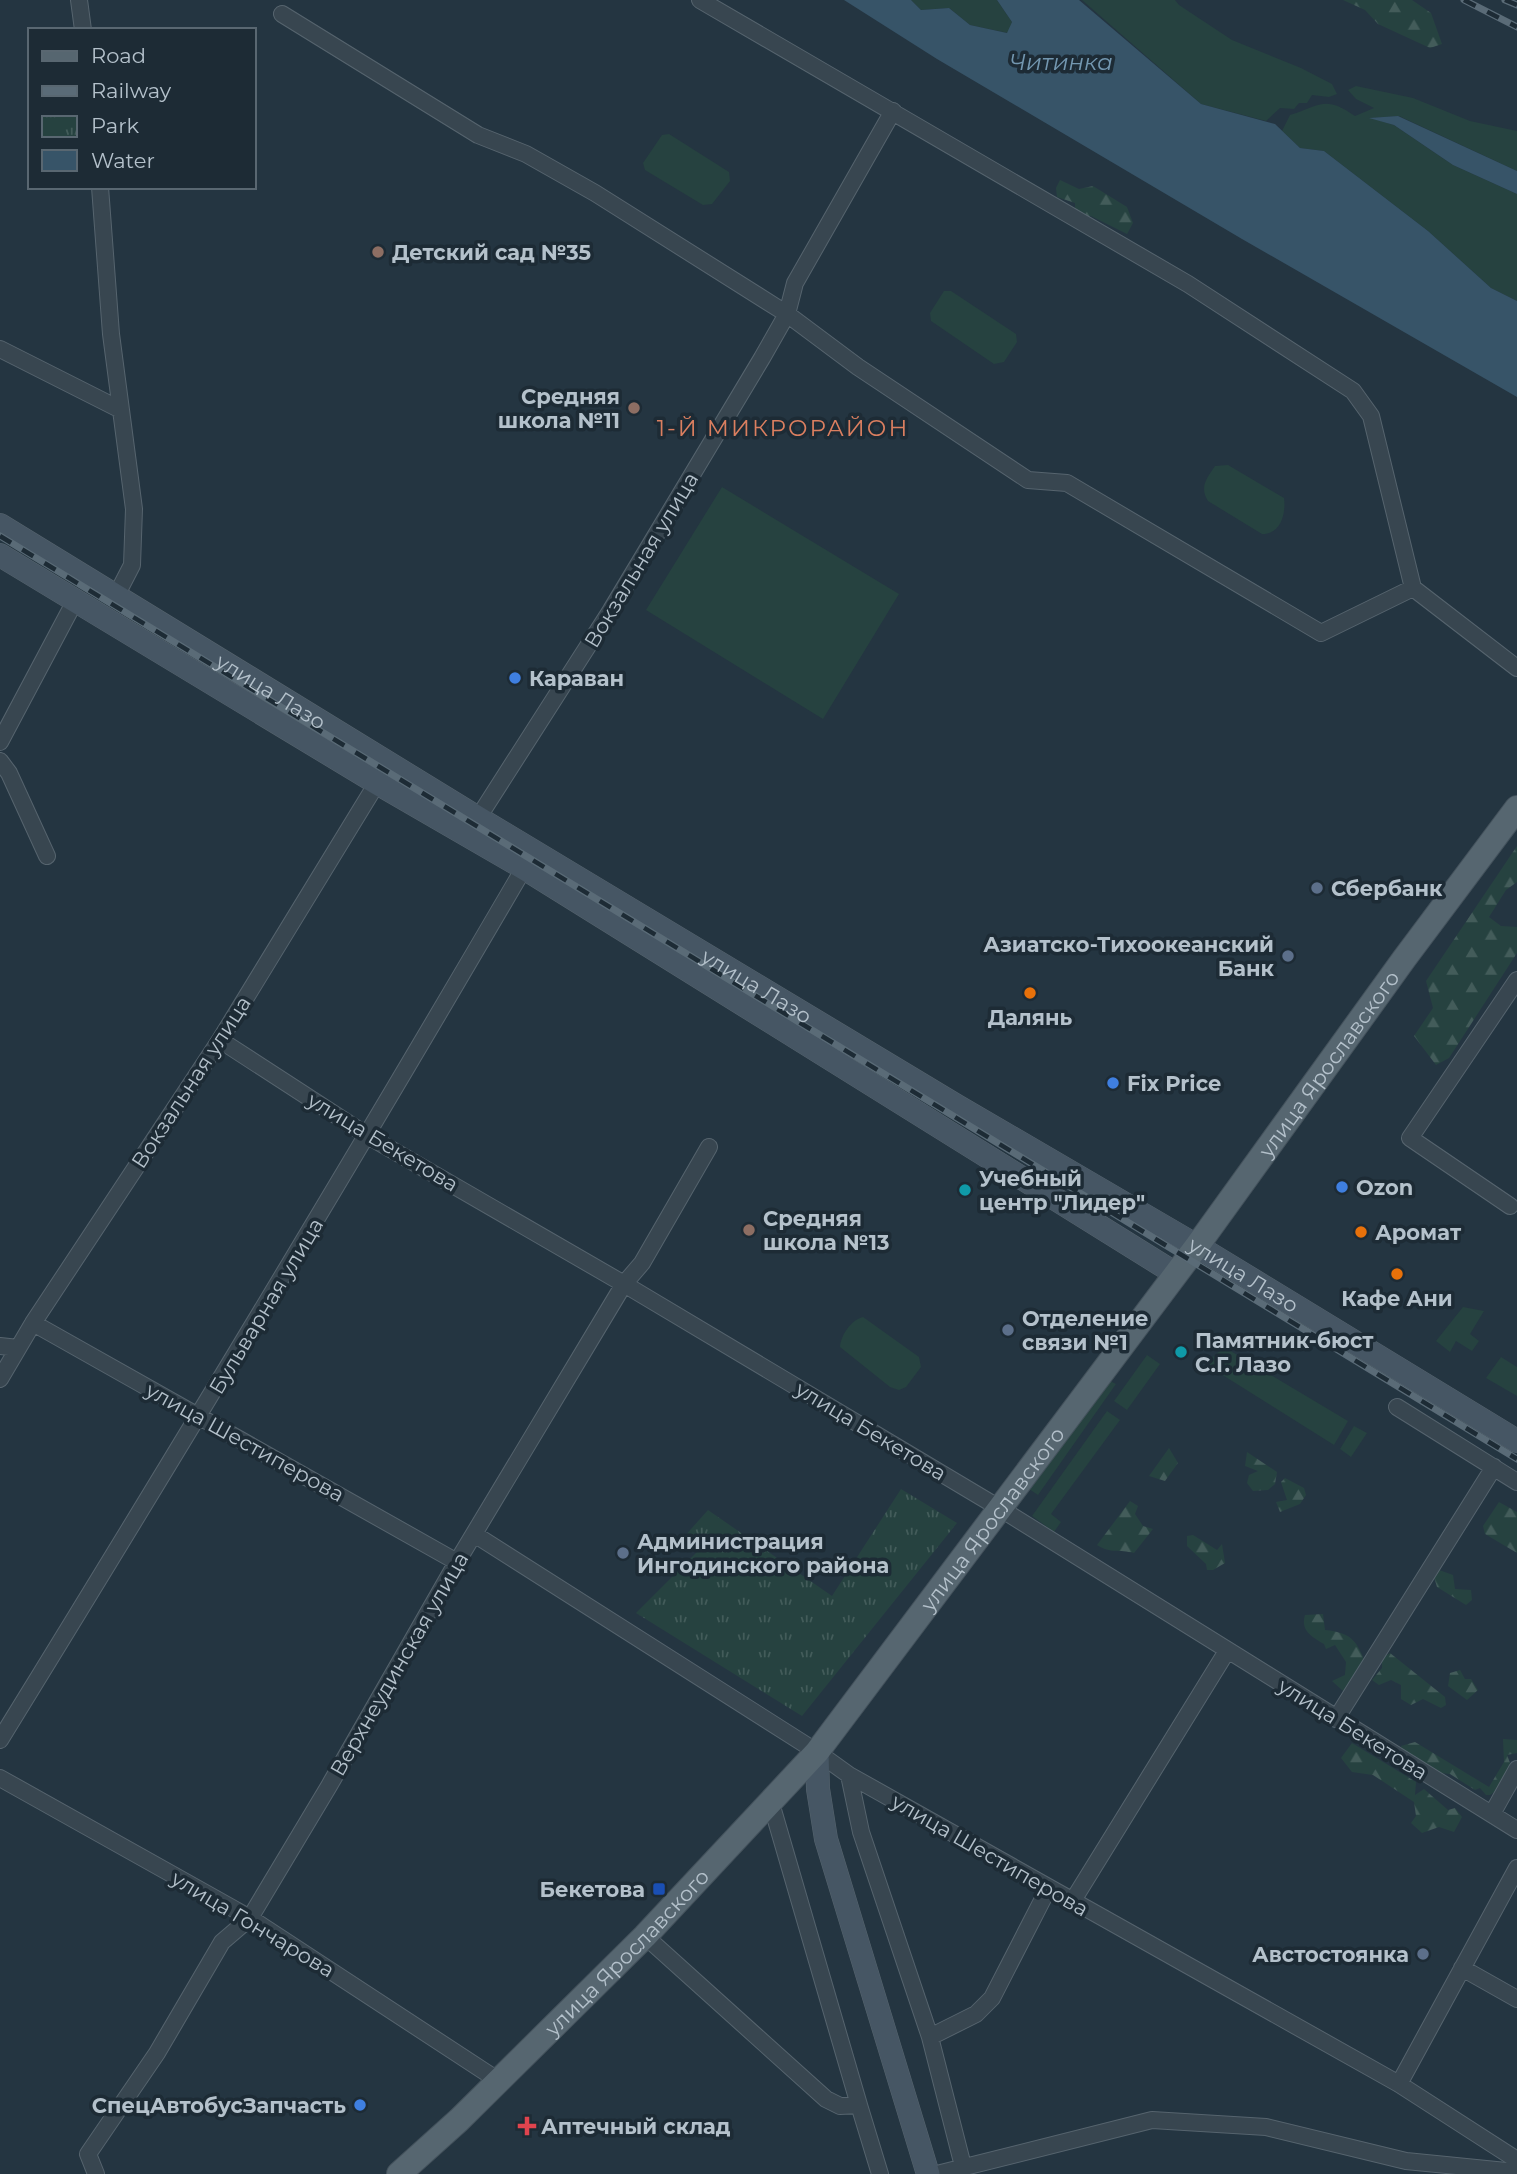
<svg xmlns="http://www.w3.org/2000/svg" width="1517" height="2174" font-family="Montserrat,sans-serif">
<defs>
<pattern id="forest-firs" width="22" height="20" patternUnits="userSpaceOnUse" patternTransform="scale(1.75)"><rect width="22" height="20" fill="#264240"/><path d="M5 1l3.5 6h-7zM16 11l3.5 6h-7z" fill="#435c5a"/></pattern>
<pattern id="park-tufts" width="24" height="20" patternUnits="userSpaceOnUse" patternTransform="scale(1.75)"><rect width="24" height="20" fill="#264240"/><path d="M3 7l-1-3M5 7V3M7 7l1-3M15 17l-1-3M17 17v-4M19 17l1-3" fill="none" stroke="#435c5a"/></pattern>
</defs>
<rect width="100%" height="100%" fill="#243541"/>
<path fill="#264240" d="M911,0h86l15,22 -4,11 -38,-8 -21,-17 -28,2z
M1082,0h93l4,5 53,35 69,28 31,16 5,10 -8,3 -17,-2 -5,8h-8l-5,6 -14,-1 -14,13 -65,-17z
M1356,86l57,12 57,23 47,10v40l-118,-55 -28,2 23,7 59,40 64,29v107l-26,-13 -63,-57 -104,-80 -24,-3 -18,-17 8,-16c31,-10 35,-20 65,1l19,-8 -18,-9 -8,-9z
M669,134l60,38 1,9 -18,23 -9,1 -58,-35 -2,-7 19,-28z
M944,291h7l65,43 1,8 -13,20 -10,2 -63,-43 -1,-8z
M1228,465l56,33c2,16 -3,36 -22,36l-54,-33c-9,-14 -1,-23 7,-35z
M722,487l177,107 -76,125 -177,-109z
M1463,1307l21,4 -14,23 9,7 -7,10 -16,-10 -6,11 -14,-11z
M863,1317l56,40 2,10 -15,20 -7,3 -9,-3 -50,-40c1,-12 11,-27 23,-30z
M1224,1347l124,74 -14,24 -129,-81z
M1147,1355l13,9 -33,46 -13,-9z
M1501,1357l16,10v29l-31,-18z
M1110,1381l6,3 -78,111 -12,-8z
M1107,1411l13,9 -69,94 10,8 -7,10 -22,-16z
M1354,1426l13,7 -16,24 -11,-8z"/>
<path fill="url(#forest-firs)" d="M1343,0h69l19,13 11,31 -12,4 -52,-24 -13,-14z
M1060,180l19,9 14,-3 34,21 6,16 -6,11 -36,-18 -7,3 -9,-7v-9l-18,-6 -1,-9z
M1517,846v36l-11,8 -17,27 12,9 16,1v26l-68,105 -13,7 -22,-29 19,-28 -7,-27z
M1169,1448l9,15 -13,18 -16,-5z
M1247,1452l30,20 -2,12 -7,6 -15,1 -6,-8 2,-8 9,-4 -13,-5z
M1285,1478l19,10 2,7 -6,9 -20,8 -4,-10 11,-2 -6,-18z
M1130,1501l8,5 -3,8 8,12 10,3 -19,24c-15,-4 -23,1 -37,-8z
M1499,1502l18,10v41l-32,-19 -2,-8z
M1193,1535l24,15 5,-6 3,19 -12,7h-6l-1,-6 -19,-18v-10z
M1439,1570l14,5 2,14 16,1 1,10 -6,5 -29,-18 -3,-10z
M1323,1614l2,16c27,3 31,10 41,34l-7,17 -16,10 -11,-10 13,-6 1,-13 -11,-17 -9,4 -2,-5c-11,-7 -24,-13 -19,-29z
M1390,1653l55,44 1,8 -5,3 -18,-9 -12,6 -10,-6v-14l-10,-5 -12,5 -7,-5 10,-12v-10z
M1460,1670l5,9h6l7,11 -11,10 -19,-14 2,-13z
M1503,1739l14,1v13l-10,2 5,13 -7,17 -15,10h-4l-6,-7 -5,2 -25,-16 -17,-2 -30,-20 -2,-6 14,-4 74,45 15,-25z
M1352,1743l64,39 -1,13 9,-6 24,21 7,-2 7,9 -8,15 -15,-5 -17,6 -11,-10 5,-7 -2,-14 -41,-27 -21,-3 -11,-14z"/>
<path fill="url(#park-tufts)" d="M901,1489l56,34 -155,193 -166,-103 62,-62 -15,-13 25,-28 124,86z"/>
<path fill="#375468" d="M844,0h67l10,10 28,-2 21,17 37,8 5,-11 -15,-22h82l122,104 74,20 25,24 24,3 104,80 63,57 26,13v96l-275,-158 -305,-180z
M1398,116l119,55v23l-64,-29 -59,-40 -25,-7z"/>
<g fill="none" stroke-linecap="round" stroke-linejoin="round">
<g stroke="#56646e" stroke-width="18">
<path id="street" d="M79,0l4,30
M700,0l488,284 165,107 18,25 42,172 104,80
M282,14l196,121 48,19 69,39 192,121 71,53 170,113 39,3 254,150 92,-45
M100,187l11,147 23,175 -2,56 -16,31
M0,349l121,61
M0,742l76,-143
M0,761l9,12 38,83
M478,818l133,-208 151,-252 25,-44 8,-31 98,-172
M220,1040l148,96 256,148 377,225 516,321
M1510,1206l-100,-68 107,-158
M33,1323l424,239
M0,1346l18,2
M0,1379l33,-56 187,-283 157,-257
M1397,1407l120,75
M474,1534l343,218 32,23 550,309 118,76
M1336,1719l158,-252
M0,1740c178,-289 353,-579 524,-872
M849,1775l12,57 69,205 33,129
M0,1778l250,140 249,163
M771,1803l88,302
M1492,1814l25,-45
M1072,1902l155,-251
M645,1936l181,163 14,7 19,-1 21,69
M1462,1968l55,31
M930,2037l46,-23 16,-16 56,-109
M1399,2084l118,-216
M96,2174l-8,-20 69,-101 65,-111 28,-24 79,-132 128,-224 167,-278 18,-21 67,-116
M937,2174l215,-54 114,7 140,34 111,11"/>
</g>
<g stroke="#56646e" stroke-width="24">
<g id="secondary">
<path id="s1" d="M0,525l478,293 479,288 240,140 320,195"/>
<path d="M0,555l377,228 147,85 652,406"/>
<path d="M817,1752l1,37 8,50 102,335"/>
</g>
</g>
<g stroke="#44525c" stroke-width="26">
<g id="primary">
<path id="s2" d="M399,2174l60,-54 186,-184 172,-184 380,-506 207,-287 113,-151"/>
</g>
</g>
<use href="#street" stroke="#384650" stroke-width="16"/>
<use href="#secondary" stroke="#465664" stroke-width="23"/>
<use href="#primary" stroke="#566670" stroke-width="24"/>
<g stroke="#5a6b77" stroke-width="7">
<path id="rail" d="M1464,0l53,27
M1505,0l12,5
M0,536l1517,923"/>
</g>
<use href="#rail" stroke="#1d2b35" stroke-width="4.5" stroke-dasharray="13" stroke-linecap="butt"/>
</g>
<g fill="#8d6e63" stroke="#1d2b35" stroke-width="2.5">
<circle cx="378" cy="252" r="7"/>
<circle cx="634" cy="408" r="7"/>
<circle cx="749" cy="1230" r="7"/>
</g>
<g fill="#3f7fe0" stroke="#1d2b35" stroke-width="2.5">
<circle cx="515" cy="678" r="7"/>
<circle cx="1113" cy="1083" r="7"/>
<circle cx="1342" cy="1187" r="7"/>
<circle cx="360" cy="2105" r="7"/>
</g>
<g fill="#5c6f8a" stroke="#1d2b35" stroke-width="2.5">
<circle cx="1317" cy="888" r="7"/>
<circle cx="1288" cy="956" r="7"/>
<circle cx="1008" cy="1330" r="7"/>
<circle cx="623" cy="1553" r="7"/>
<circle cx="1423" cy="1954" r="7"/>
</g>
<g fill="#e8710a" stroke="#1d2b35" stroke-width="2.5">
<circle cx="1030" cy="993" r="7"/>
<circle cx="1361" cy="1232" r="7"/>
<circle cx="1397" cy="1274" r="7"/>
</g>
<g fill="#0f9aa8" stroke="#1d2b35" stroke-width="2.5">
<circle cx="965" cy="1190" r="7"/>
<circle cx="1181" cy="1352" r="7"/>
</g>
<rect fill="#1a4fb4" stroke="#1d2b35" stroke-width="2.5" x="652" y="1882" width="14" height="14" rx="3.5"/>
<path fill="#e0444e" stroke="#1d2b35" stroke-width="2.5" d="M523.5 2115.5h7v7h7v7h-7v7h-7v-7h-7v-7h7z"/>
<g text-anchor="middle" dominant-baseline="central" stroke-width="7" stroke-linejoin="round" paint-order="stroke">
<g font-size="21" font-weight="bold" fill="#b4c1cb" stroke="#1d2b35" text-anchor="start">
<text x="392" y="252">Детский сад №35</text>
<text x="620" y="396" text-anchor="end">Средняя<tspan x="620" dy="24">школа №11</tspan></text>
<text x="529" y="678">Караван</text>
<text x="1331" y="888">Сбербанк</text>
<text x="1274" y="944" text-anchor="end">Азиатско-Тихоокеанский<tspan x="1274" dy="24">Банк</tspan></text>
<text x="1030" y="1017" text-anchor="middle">Далянь</text>
<text x="1127" y="1083">Fix Price</text>
<text x="979" y="1178">Учебный<tspan x="979" dy="24">центр "Лидер"</tspan></text>
<text x="1356" y="1187">Ozon</text>
<text x="763" y="1218">Средняя<tspan x="763" dy="24">школа №13</tspan></text>
<text x="1375" y="1232">Аромат</text>
<text x="1397" y="1298" text-anchor="middle">Кафе Ани</text>
<text x="1022" y="1318">Отделение<tspan x="1022" dy="24">связи №1</tspan></text>
<text x="1195" y="1340">Памятник-бюст<tspan x="1195" dy="24">С.Г. Лазо</tspan></text>
<text x="637" y="1541">Администрация<tspan x="637" dy="24">Ингодинского района</tspan></text>
<text x="645" y="1889" text-anchor="end">Бекетова</text>
<text x="1409" y="1954" text-anchor="end">Австостоянка</text>
<text x="346" y="2105" text-anchor="end">СпецАвтобусЗапчасть</text>
<text x="541" y="2126">Аптечный склад</text>
</g>
<g font-size="21" fill="#b4c1cb" stroke="#1d2b35">
<text transform="translate(641 560) rotate(-59)">Вокзальная улица</text>
<text stroke="none"><textPath href="#s1" startOffset="318">улица Лазо</textPath></text>
<text stroke="none"><textPath href="#s1" startOffset="886">улица Лазо</textPath></text>
<text stroke="none"><textPath href="#s2" startOffset="1452">улица Ярославского</textPath></text>
<text transform="translate(191 1082) rotate(-57)">Вокзальная улица</text>
<text transform="translate(383 1142) rotate(31)">улица Бекетова</text>
<text stroke="none"><textPath href="#s1" startOffset="1452">улица Лазо</textPath></text>
<text transform="translate(266 1306) rotate(-59)">Бульварная улица</text>
<text transform="translate(871 1431) rotate(31)">улица Бекетова</text>
<text transform="translate(245 1442) rotate(29)">улица Шестиперова</text>
<text stroke="none"><textPath href="#s2" startOffset="886">улица Ярославского</textPath></text>
<text transform="translate(399 1664) rotate(-60)">Верхнеудинская улица</text>
<text transform="translate(1353 1729) rotate(32)">улица Бекетова</text>
<text transform="translate(990 1855) rotate(30)">улица Шестиперова</text>
<text transform="translate(253 1924) rotate(31)">улица Гончарова</text>
<text stroke="none"><textPath href="#s2" startOffset="318">улица Ярославского</textPath></text>
</g>
<g font-size="23" font-style="italic" fill="#7397b0" stroke="#1d2b35">
<text x="1061" y="62">Читинка</text>
</g>
<g font-size="23" letter-spacing="2" fill="#db7f60" stroke="#1d2b35">
<text x="783" y="428">1-Й МИКРОРАЙОН</text>
</g>
</g>
<rect x="28" y="28" width="228" height="161" fill="#1d2b35" stroke="#596771" stroke-width="2"/>
<rect x="42" y="51" width="35" height="10" fill="#566670" stroke="#596771" stroke-width="2"/>
<text x="91" y="63" font-size="21" fill="#b4c1cb">Road</text>
<rect x="42" y="86" width="35" height="10" fill="#5a6b77" stroke="#596771" stroke-width="2"/>
<text x="91" y="98" font-size="21" fill="#b4c1cb">Railway</text>
<rect x="42" y="116" width="35" height="21" fill="url(#park-tufts)" stroke="#596771" stroke-width="2"/>
<text x="91" y="133" font-size="21" fill="#b4c1cb">Park</text>
<rect x="42" y="150" width="35" height="21" fill="#375468" stroke="#596771" stroke-width="2"/>
<text x="91" y="168" font-size="21" fill="#b4c1cb">Water</text>
</svg>
